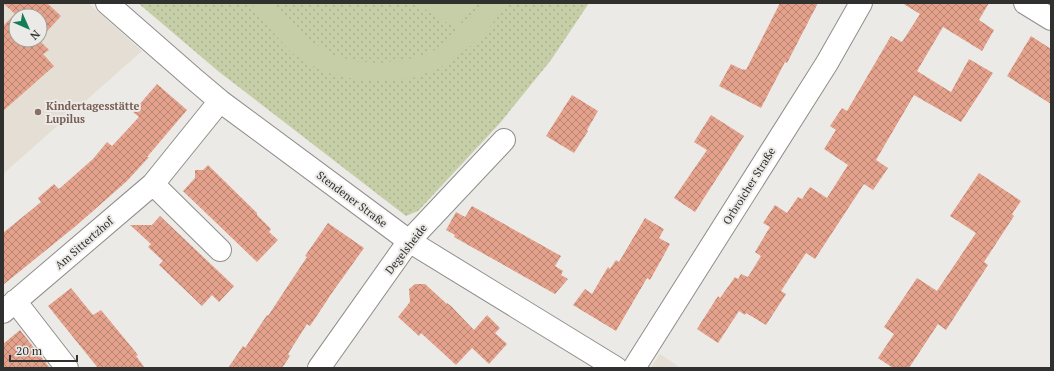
<svg xmlns="http://www.w3.org/2000/svg" width="1054" height="371" font-family="'PT Serif',serif">
<defs>
<pattern id="park-dots" width="8" height="8" patternUnits="userSpaceOnUse"><rect width="8" height="8" fill="#c5cea6"/><path d="M2 2h.1M6 6h.1" fill="none" stroke="#aab18f" stroke-width="1.8" stroke-linecap="round"/></pattern>
<pattern id="building-cross-hatch" width="8" height="8" patternUnits="userSpaceOnUse"><rect width="8" height="8" fill="#e4a18b"/><path d="M0 0l8 8M0 8l8-8" fill="none" stroke="#b98472"/></pattern>
</defs>
<rect width="100%" height="100%" fill="#eceae7"/>
<path fill="#e4ded4" fill-rule="evenodd" d="M3,3h85l54,48 -139,123zM16,16h24v24h-24z
M660,354l18,12 -1,2h-25v-2z"/>
<path fill="url(#park-dots)" d="M138,3h451l-38,57 -51,63 -82,88 -12,5 -188,-145z"/>
<path fill="#c5cea6" d="M253,3h21l10,16 18,17 32,19 20,6 24,2 19,-2 17,-3 17,-6 17,-11 19,-18 16,-20h22l-11,19 -12,14 -9,8 -24,19 -16,8 -21,7 -15,2 -34,1 -32,-7 -28,-13 -12,-9 -23,-25 -14,-20z
M415,3h58l-16,26z"/>
<path fill="url(#building-cross-hatch)" d="M3,3h44l14,13 -21,23v-23h-24v24h23l10,10 -6,4 11,12 -51,45v-85l12,-12z
M780,3h38l-31,60 -2,-1 -24,46 -42,-22 12,-22 12,6v-1l3,1z
M902,3h87l-10,17 15,10 -12,21 -39,-24 -26,44 34,21 18,-33 24,14 -32,49 -47,-27 -38,65 12,8 -15,22 -9,-6 -49,75 -9,-6 -25,38 5,3 -20,31 -20,-12 -1,2 -6,-4 -21,32 -21,-14 21,-33 2,2 15,-21 3,2 3,-5 7,3 13,-21 -6,-4 15,-25 -7,-4 12,-18 12,8 11,-16 4,2 8,-12 17,11 21,-33 -24,-16 12,-19 -6,-4 12,-18 5,3 44,-75 11,6 18,-28z
M1031,36l20,13v55l-44,-28z
M157,84l30,26 -40,47h2l-22,24 -50,44 -74,60v-52l38,-31 -3,-4 16,-14 5,5 34,-30 14,-17 5,4 27,-29 -6,-5z
M572,95l26,16 -11,19 1,1 -14,22 -28,-17z
M711,115l33,21 -49,76 -21,-14 33,-48 -13,-8z
M208,165l49,48v2l14,14 -2,3 9,8 -21,22 -74,-71 12,-13v-8h8z
M979,173l42,28 -9,13 2,2 -30,46 4,3 -42,65 -8,-6 -29,44h-16l-15,-10 16,-24 -10,-7 33,-49 20,13 39,-58 -26,-17z
M472,206l89,50 -6,10 8,5 -2,4 7,4 -13,15 -101,-57 1,-2 -9,-5 10,-18 9,5z
M160,216l74,70 -15,16 -7,-7 -10,11 -43,-41 4,-4 -15,-14 3,-3 -21,-19h22z
M645,218l19,11 -5,9 11,6 -20,36 -3,-2 -31,53 -43,-26 12,-16 7,5 16,-27 2,2 6,-9 3,2z
M328,223l36,25 -35,49 -1,2 -18,27 -3,-2 -19,30 2,2 -8,12h-54l15,-22 2,2 22,-33 1,1 19,-29 20,-30 -2,-1z
M415,284h10l22,20v-1l4,3 23,24 13,-15 13,13 -5,5 12,11 -18,20 -17,-16 -16,17 -35,-32 -2,3 -21,-19 12,-15 -1,-13z
M71,288l22,27 8,-5 37,45 -2,1 9,12h-47l-50,-62z
M20,330l30,38h-47v-24z"/>
<g fill="none" stroke-linecap="round" stroke-linejoin="round">
<g stroke="#908e8b" stroke-width="24">
<path id="street" d="M107,3l87,76 26,22 189,140 207,127
M1025,3l26,16
M153,184l67,66
M15,301l52,67
M3,312l150,-128 67,-83
M319,368l90,-127 95,-101
M634,368l193,-305 34,-60"/>
</g>
<use href="#street" stroke="#fff" stroke-width="22"/>
</g>
<circle fill="#8d6e63" stroke="#eceae7" stroke-width="1.5" cx="38" cy="112" r="4"/>
<g text-anchor="middle" dominant-baseline="central" stroke-width="4" stroke-linejoin="round" paint-order="stroke">
<g font-size="11" font-weight="bold" fill="#785e54" stroke="#eceae7" text-anchor="start">
<text x="46" y="106">Kindertagesstätte<tspan x="46" dy="13">Lupilus</tspan></text>
</g>
<g font-size="11" fill="#30302e" stroke="#eceae7">
<text transform="translate(749 186) rotate(-58)">Orbroicher Straße</text>
<text transform="translate(352 199) rotate(37)">Stendener Straße</text>
<text transform="translate(84 243) rotate(-41)">Am Sittertzhof</text>
<text transform="translate(406 249) rotate(-52)">Degelsheide</text>
</g>
</g>
<rect width="1054" height="371" fill="none" stroke="#30302e" stroke-width="8"/>
<g transform="translate(28 28) rotate(135)"><circle r="19" fill="#eceae7" stroke="#a1a09d"/>
<path d="M0-3L7 15L0 10L-7 15Z" fill="#127d58"/>
<text y="-6" font-size="11" font-weight="bold" text-anchor="middle" fill="#30302e">N</text>
</g>
<path d="M10 355v6h67v-6" fill="none" stroke="#30302e" stroke-width="2"/>
<text x="16" y="355" font-size="12" fill="#30302e" stroke="#eceae7" stroke-width="3" paint-order="stroke">20 m</text>
</svg>
